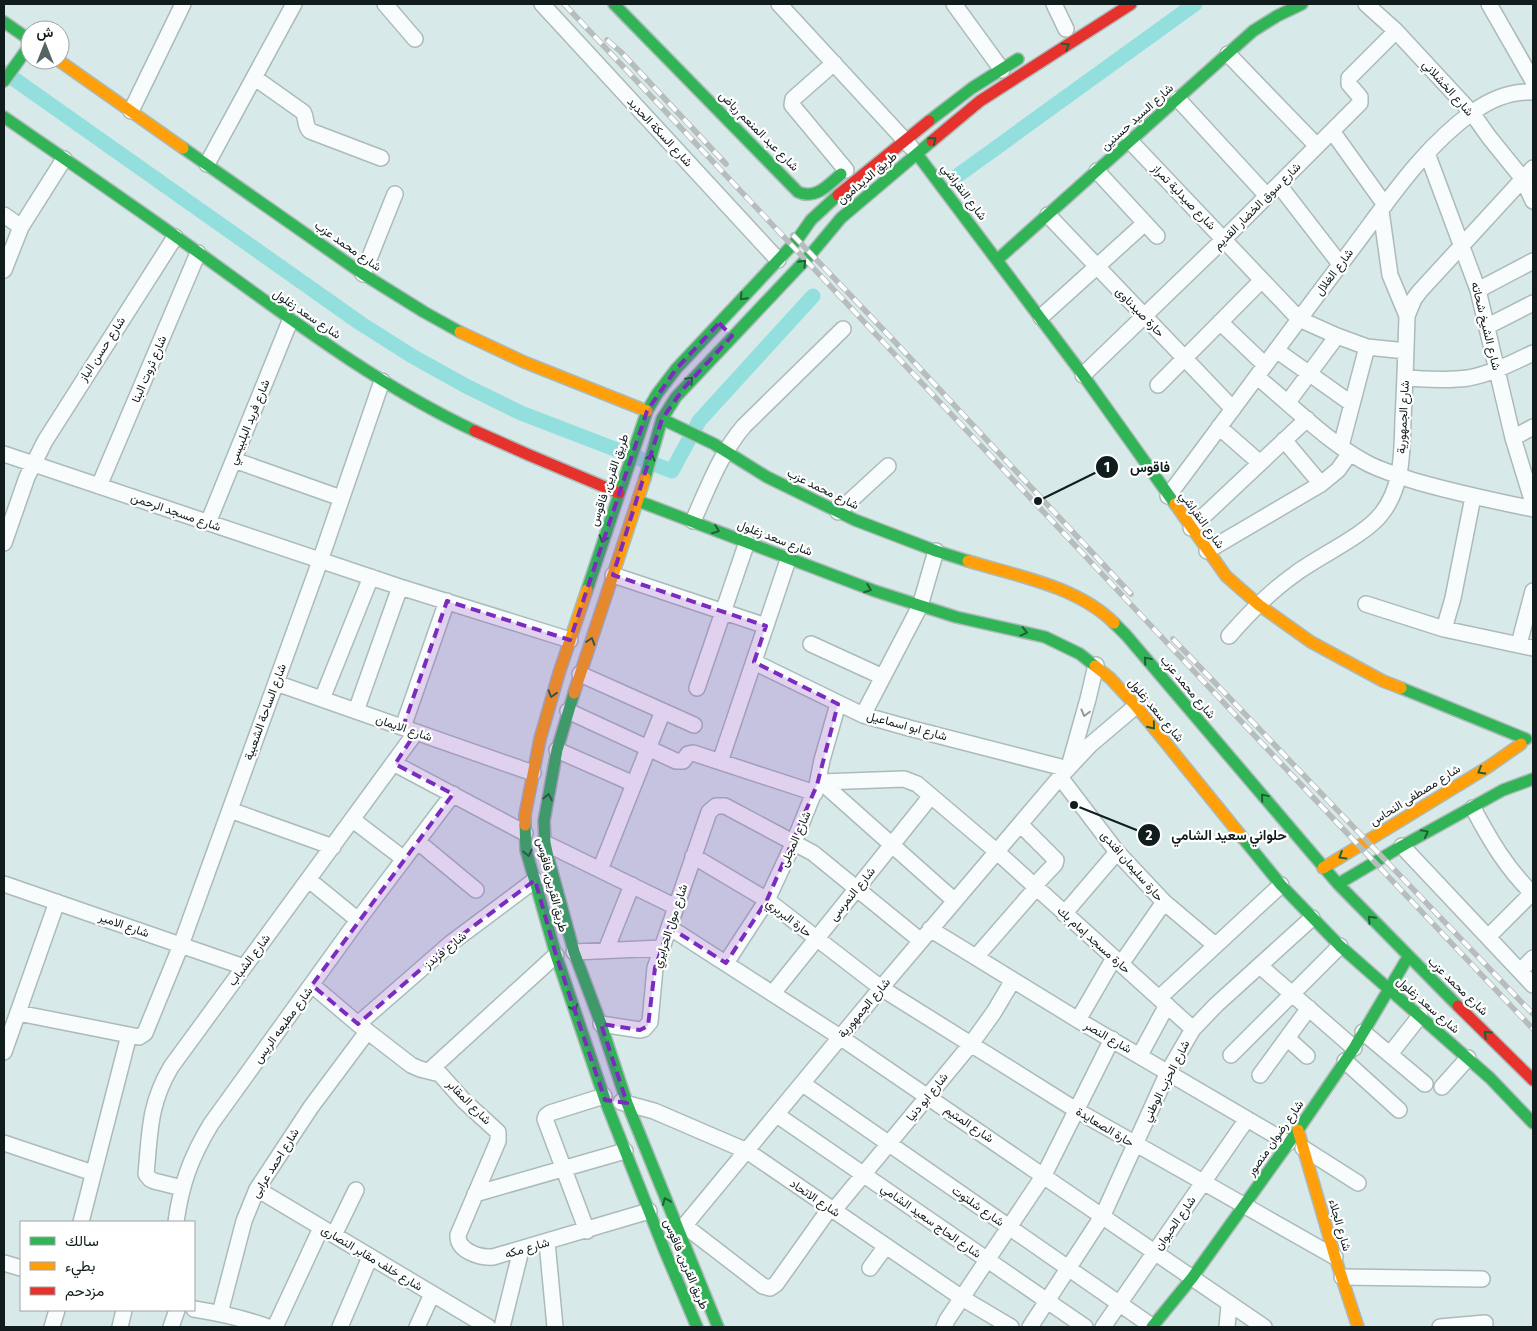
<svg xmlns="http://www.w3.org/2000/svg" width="1537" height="1331" font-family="'Fira Sans Condensed',Vazirmatn,sans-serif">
<rect width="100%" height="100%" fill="#d7e9e8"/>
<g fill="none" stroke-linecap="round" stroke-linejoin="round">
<path stroke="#92dfde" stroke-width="15" d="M4,72l356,251 52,33 54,30 55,27 151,58 27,-50 114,-125
M957,176l238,-172"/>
<g stroke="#acbaba" stroke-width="18">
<path id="street" d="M385,4l30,35
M542,4l236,256
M779,4l132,143
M954,4l48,66
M1054,4l12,25
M1366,4l30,27 76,82 17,24 34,42 10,22
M1489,4l44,77
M1228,54l89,92
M834,63l-41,36 -1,6 54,65
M255,78l48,34c4,6 1,13 7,19l71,27
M1178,99l89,97
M131,111l52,-107
M1332,131l53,74
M1130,141l169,178 38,17 30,11 39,4
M1427,153l51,137 35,148 20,65
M207,164l87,-160
M1097,171l60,65
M1279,185l61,79
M1381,211l9,64 17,41
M4,215l17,12
M1048,215l185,194
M4,270l17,-43 43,-68
M363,274l32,-80
M1478,290l55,-29
M1041,317l104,-94
M1220,322l45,43
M1488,326l45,-23
M1276,350l76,54
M1083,375l141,-136 136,-136v-6l-11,-13v-6l47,-47
M1257,377c35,28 68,63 108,85 16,9 35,14 53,20 38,11 77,19 115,27
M1406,378c20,1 41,3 62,0 23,-4 44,-15 65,-25
M1158,385l104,-105
M1288,402l49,-66
M1219,427l41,36
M1513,438l20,-11
M1284,440l37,44
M1341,446l26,-99
M4,454l396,133 170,53
M234,460l107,38
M99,486l99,-233
M1168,496c61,-81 120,-163 181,-243 37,-49 74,-106 124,-141 18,-13 38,-21 60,-20
M838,512l50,-46
M693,521c15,-33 27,-67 51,-95l99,-97
M208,523l82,-202
M1191,528l116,-109
M4,543l23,-66 18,-36 130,-204
M1207,551l114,-67 17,-14 12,-17
M613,575l153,51
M1366,604l78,25 89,19
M1444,629l9,-31 20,-101
M1229,636c20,-23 42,-45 66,-62 24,-18 71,-39 87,-61 21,-27 20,-62 21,-94 2,-35 3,-69 4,-103l7,-17 6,-8 113,-123
M811,644l72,33
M1519,644l14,-53
M754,662l109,53 46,13 159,41
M580,674l114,51
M276,683l257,90
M697,688l50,-146
M322,699l49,-122
M356,711l44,-124
M568,711l108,50h7l5,-7 5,-1 122,40
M863,715l57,-109 16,-55
M403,727l44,-126
M557,750l77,34
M720,762l69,-205
M1070,763l18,-64 8,-34
M395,764l130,69
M1060,777l57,75 47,50 51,43
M819,780l136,121
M821,782l83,-3 13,5 79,67 197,178
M1473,808c17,32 34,61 60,86
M230,810l103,37
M353,820l51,39
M1020,824l36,36 -1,4 -21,22
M417,841l59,49
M545,843l131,64
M1402,846l131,139
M693,856l74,44 114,88 195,122 259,147
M600,870l63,-159
M309,880l49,40
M4,884l240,83
M1064,914l53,-62
M669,927l171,110 424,290
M930,929l148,91 210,123
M1488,937l44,-44
M606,950l26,-65
M574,952l88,-4
M976,957l60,-69
M726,963l41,-63 27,-58 23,-57 5,-25 16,-56
M1121,964l43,-62
M1260,966l94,82
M1520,971l13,-13
M312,985l46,39 53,41 9,4 20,5 24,27 34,31v9l-40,94c-1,16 22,23 35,22l156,-46
M773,993l158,-197
M1159,998l122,-113
M18,1013l121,24 6,-4 36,-88 139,-384 62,-180
M1078,1020l36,-62
M358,1024l93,-81 84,-63
M601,1024l39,6 4,-1 6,-7 5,-54 54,-156 7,-6h9l88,47 108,88
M1363,1032l62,52
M1287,1038l20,18
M4,1052l53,-150
M1390,1054l30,-38
M1140,1055l27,-50
M1231,1055l109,-109
M1345,1061l54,49
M429,1071l127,-116
M1260,1075l49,-67
M803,1084l350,243
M1442,1087l26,-29
M621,1102l33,9 93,40 215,147 49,29
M777,1115l308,212
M4,1143l89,30
M1303,1148l55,35
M182,1188l-28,-7 -4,-2 -4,-5c4,-42 3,-70 25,-107l245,-335
M257,1189l231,138
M475,1194l150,-43
M834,1210l137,-166 23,-32 19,-32
M81,1222l48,-187
M176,1222c5,-38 15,-65 35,-98l147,-204 95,-126
M685,1226l78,60 7,2 6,-4 54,-76
M587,1231l-42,-112 1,-3 4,-3 54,-17
M334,1235l22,-45
M675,1237l206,-249 179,-211 30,-32 46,-39
M547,1242l8,85
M4,1263l17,5
M870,1268l16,-22
M1342,1277l140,2
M194,1309c25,4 49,9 74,18
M220,1313l24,-92 13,-32 54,-82 56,-75
M52,1327l5,-17
M120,1327l4,-17
M171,1327l6,-17
M275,1327l46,-99
M340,1327l30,-70
M417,1327l15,-33
M502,1327l19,-77
M944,1327l3,-7 97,-145 68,-136
M1030,1327l73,-112 65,-143 25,-43 23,-24 96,-87
M1103,1327l144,-208
M1227,1327l2,-22
M1440,1327l45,-4"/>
</g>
<g stroke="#acbaba" stroke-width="14">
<path id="fast" d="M614,4l184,188c18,8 30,-7 43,-18
M4,22l26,18
M4,81l26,-36
M4,117c65,45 131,90 195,136 89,64 176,131 276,178
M929,121l43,-33 46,-29
M183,148l180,126 61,38 36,20
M917,154l166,221 92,129
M997,260l256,-229 24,-15 25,-12
M662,419l52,25 53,33 88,43 81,31 32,10
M645,478l17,-59 14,-22 135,-143 30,-36 91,-77
M638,501l237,90 81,26 89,20 35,17 15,12
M587,590l60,-179 10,-17 19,-25 121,-129 14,-20 27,-25
M1114,623l12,12 212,249 120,122
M1401,688l125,51
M574,693l-17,57 -13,71 1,22 3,14 26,95 27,72 26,79 91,224
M525,825l1,25 30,105 49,145 59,149 33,78
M1242,837l39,48 59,61 150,132 43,45
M1338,884l64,-38 101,-56 30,-11
M1152,1327l40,-49 106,-148 56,-82 54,-91"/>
</g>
<g stroke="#acbaba" stroke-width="14">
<path id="slow" d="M58,60l125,88
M460,332l64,30 123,49
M1175,504l51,72 33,29 52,37 72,39 18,7
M968,561c49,15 109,25 146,62
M1095,666l15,12 26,28 106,131
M574,693l71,-215
M525,825v-10l15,-76 19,-66 28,-83
M1323,868l165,-101 33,-23
M1298,1130l37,127 23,70"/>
</g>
<g stroke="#acbaba" stroke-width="14">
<path id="jam" d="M932,141l48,-40 151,-97
M838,195l91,-74
M475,431l54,24 90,38
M1458,1006l75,74"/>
</g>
<use href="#street" stroke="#f9fcfc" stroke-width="15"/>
<use href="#fast" stroke="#30b455" stroke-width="11"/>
<use href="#slow" stroke="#ff9f0a" stroke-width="11"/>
<use href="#jam" stroke="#e5322d" stroke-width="11"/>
<g stroke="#b7bcbc" stroke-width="5.5">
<path id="rail" d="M564,4l725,768 244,257
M607,40l14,12 105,112
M793,235l104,109 234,250
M1173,639l360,375"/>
</g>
<use href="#rail" stroke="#fff" stroke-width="4" stroke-dasharray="11" stroke-linecap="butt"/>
</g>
<defs><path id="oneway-chevron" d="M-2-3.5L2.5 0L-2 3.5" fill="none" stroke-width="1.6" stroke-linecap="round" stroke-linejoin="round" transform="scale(1.25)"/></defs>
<g stroke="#1e6136">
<use href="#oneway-chevron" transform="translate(1066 46) rotate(-33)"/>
<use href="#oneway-chevron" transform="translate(933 140) rotate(-40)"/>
<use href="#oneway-chevron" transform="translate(803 263) rotate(-46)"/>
<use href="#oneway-chevron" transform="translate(743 297) rotate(133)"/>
<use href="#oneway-chevron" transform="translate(690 380) rotate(-46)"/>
<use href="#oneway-chevron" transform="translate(651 457) rotate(-74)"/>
<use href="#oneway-chevron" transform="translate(716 530) rotate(21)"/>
<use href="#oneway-chevron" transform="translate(603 539) rotate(108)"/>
<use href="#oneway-chevron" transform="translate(868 589) rotate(21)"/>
<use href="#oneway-chevron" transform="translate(1024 632) rotate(13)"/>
<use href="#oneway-chevron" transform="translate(591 641) rotate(-72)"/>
<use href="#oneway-chevron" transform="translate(1147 660) rotate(-130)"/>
<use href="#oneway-chevron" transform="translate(552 694) rotate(107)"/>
<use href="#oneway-chevron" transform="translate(1152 726) rotate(51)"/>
<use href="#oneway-chevron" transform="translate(1481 771) rotate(150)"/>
<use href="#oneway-chevron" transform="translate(548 797) rotate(-79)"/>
<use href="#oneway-chevron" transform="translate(1264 797) rotate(-130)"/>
<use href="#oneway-chevron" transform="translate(1425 833) rotate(-28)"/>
<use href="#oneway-chevron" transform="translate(528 853) rotate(77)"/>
<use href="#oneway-chevron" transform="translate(1342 856) rotate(149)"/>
<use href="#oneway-chevron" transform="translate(1371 919) rotate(-134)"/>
<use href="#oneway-chevron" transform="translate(574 1008) rotate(71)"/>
<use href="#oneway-chevron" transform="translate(1487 1034) rotate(-136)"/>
<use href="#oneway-chevron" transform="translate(666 1201) rotate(-112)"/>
</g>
<use stroke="#909897" href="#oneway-chevron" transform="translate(1085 713) rotate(105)"/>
<path fill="#7b2cbf" fill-opacity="0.2" stroke="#7b2cbf" stroke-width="4" stroke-dasharray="10 6" stroke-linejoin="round" d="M719,323l13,13 -48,52 -22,31 -49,156 153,51 -12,36 84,42 -21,81 -50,115 -41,63 -57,-36 -14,41 -7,58 -8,4 -39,-6 26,79 -22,-3 -49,-145 -21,-75 -84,63 -93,81 -46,-39 141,-191 -58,-30 21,-32 -13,-5 44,-126 123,39 77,-229 29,-42z"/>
<g text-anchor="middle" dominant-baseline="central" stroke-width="4.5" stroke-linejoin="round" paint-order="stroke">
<g font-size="12" fill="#101d1c" stroke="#fff">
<text transform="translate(1448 88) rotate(48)">شارع الخشلاني</text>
<text transform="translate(1137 117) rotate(-42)">شارع السيد حسنين</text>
<text transform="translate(759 131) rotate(45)">شارع عبد المنعم رياض</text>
<text transform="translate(660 132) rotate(47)">شارع السكة الحديد</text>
<text transform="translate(867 178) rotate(-40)">طريق الديدامون</text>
<text transform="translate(964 192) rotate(53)">شارع النقراشي</text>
<text transform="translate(1184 197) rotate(46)">شارع صيدلية تمراز</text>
<text transform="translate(1257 206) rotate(-45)">شارع سوق الخضار القديم</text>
<text transform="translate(348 246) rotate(35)">شارع محمد عزب</text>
<text transform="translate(1334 272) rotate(-53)">شارع الغلال</text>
<text transform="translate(1140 312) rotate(46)">حارة صيدناوى</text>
<text transform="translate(307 314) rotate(34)">شارع سعد زغلول</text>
<text transform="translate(1486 326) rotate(76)">شارع الشيخ شحاته</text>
<text transform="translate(102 349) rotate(-57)">شارع حسن الباز</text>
<text transform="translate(149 369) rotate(-67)">شارع ثروت البنا</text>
<text transform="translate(1403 417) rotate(-87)">شارع الجمهورية</text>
<text transform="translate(249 422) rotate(-68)">شارع فريد البلبيسي</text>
<text transform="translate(609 480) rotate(-71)">طريق القرين, فاقوس</text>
<text transform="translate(823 489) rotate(26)">شارع محمد عزب</text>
<text transform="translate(176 512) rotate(19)">شارع مسجد الرحمن</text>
<text transform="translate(1202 520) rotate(54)">شارع النقراشي</text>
<text transform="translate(775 538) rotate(21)">شارع سعد زغلول</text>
<text transform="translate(1188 687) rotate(50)">شارع محمد عزب</text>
<text transform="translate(1156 710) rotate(50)">شارع سعد زغلول</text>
<text transform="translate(265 712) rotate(-70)">شارع الساحة الشعبية</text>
<text transform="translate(907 726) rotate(15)">شارع ابو اسماعيل</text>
<text transform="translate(404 728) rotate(19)">شارع الايمان</text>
<text transform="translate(1415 795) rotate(-32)">شارع مصطفى النحاس</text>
<text transform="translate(795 839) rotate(-66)">شارع المجلى</text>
<text transform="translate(1132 866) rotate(49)">حارة سليمان افندى</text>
<text transform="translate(552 885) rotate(76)">طريق القرين, فاقوس</text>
<text transform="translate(852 894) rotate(-51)">شارع النمرسى</text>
<text transform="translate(789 918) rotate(38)">حارة البربري</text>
<text transform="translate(124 925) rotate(19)">شارع الامير</text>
<text transform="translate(670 926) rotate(-72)">شارع مول الحرايري</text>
<text transform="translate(1094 940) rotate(42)">حارة مسجد إمام بك</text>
<text transform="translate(445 950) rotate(-39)">شارع فرندز</text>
<text transform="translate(249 960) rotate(-53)">شارع الشباب</text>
<text transform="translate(1458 986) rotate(44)">شارع محمد عزب</text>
<text transform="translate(1428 1005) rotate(41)">شارع سعد زغلول</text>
<text transform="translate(864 1008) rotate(-50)">شارع الجمهورية</text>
<text transform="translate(283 1025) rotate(-54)">شارع مطبعه الريس</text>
<text transform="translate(1108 1037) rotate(30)">شارع النصر</text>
<text transform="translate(1166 1081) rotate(-63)">شارع الحزب الوطني</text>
<text transform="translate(927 1097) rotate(-51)">شارع ابو دنيا</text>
<text transform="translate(469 1102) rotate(45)">شارع المقابر</text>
<text transform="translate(969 1124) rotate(34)">شارع المتيم</text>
<text transform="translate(1105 1127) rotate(31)">حارة الصعايدة</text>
<text transform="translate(1275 1138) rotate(-55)">شارع رضوان منصور</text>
<text transform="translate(275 1163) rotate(-58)">شارع احمد عرابى</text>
<text transform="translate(815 1198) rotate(34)">شارع الاتحاد</text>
<text transform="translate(978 1206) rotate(35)">شارع شلتوت</text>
<text transform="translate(931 1221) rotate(35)">شارع الحاج سعيد الشامي</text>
<text transform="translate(1175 1223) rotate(-55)">شارع الحيوان</text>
<text transform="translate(1340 1225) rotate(74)">شارع الجلاء</text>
<text transform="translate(527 1248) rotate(-16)">شارع مكه</text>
<text transform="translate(372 1258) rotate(31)">شارع خلف مقابر النصارى</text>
<text transform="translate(686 1264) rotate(67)">طريق القرين, فاقوس</text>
</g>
</g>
<path fill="none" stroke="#101d1c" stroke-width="2" d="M1038 501L1107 467M1074 805L1149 835"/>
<g fill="#101d1c" stroke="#fff" stroke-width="2">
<circle cx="1038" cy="501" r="5"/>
<circle cx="1074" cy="805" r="5"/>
<circle cx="1107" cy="467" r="12"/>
<circle cx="1149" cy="835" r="12"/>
</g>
<g font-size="15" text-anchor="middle" font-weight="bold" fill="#fff">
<text x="1107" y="472">1</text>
<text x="1149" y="840">2</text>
</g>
<g font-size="14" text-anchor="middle" font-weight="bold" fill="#101d1c" stroke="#fff" stroke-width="4.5" stroke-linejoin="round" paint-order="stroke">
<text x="1150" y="472">فاقوس</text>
<text x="1229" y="840">حلواني سعيد الشامي</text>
</g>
<rect width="1537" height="1331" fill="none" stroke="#101d1c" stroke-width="10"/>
<rect x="20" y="1221" width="175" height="90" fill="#ffffff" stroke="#9fa5a4"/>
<rect x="30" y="1237" width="25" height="8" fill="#30b455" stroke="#9fa5a4"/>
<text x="65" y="1246" font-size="15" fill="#101d1c">سالك</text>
<rect x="30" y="1262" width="25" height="8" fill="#ff9f0a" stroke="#9fa5a4"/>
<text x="65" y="1271" font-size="15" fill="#101d1c">بطيء</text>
<rect x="30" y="1287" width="25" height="8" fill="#e5322d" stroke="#9fa5a4"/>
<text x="65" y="1296" font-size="15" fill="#101d1c">مزدحم</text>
<g transform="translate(45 45)"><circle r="24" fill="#ffffff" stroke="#9fa5a4"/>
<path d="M0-4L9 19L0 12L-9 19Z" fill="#566463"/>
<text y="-8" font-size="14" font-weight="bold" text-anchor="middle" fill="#101d1c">ش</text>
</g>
</svg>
